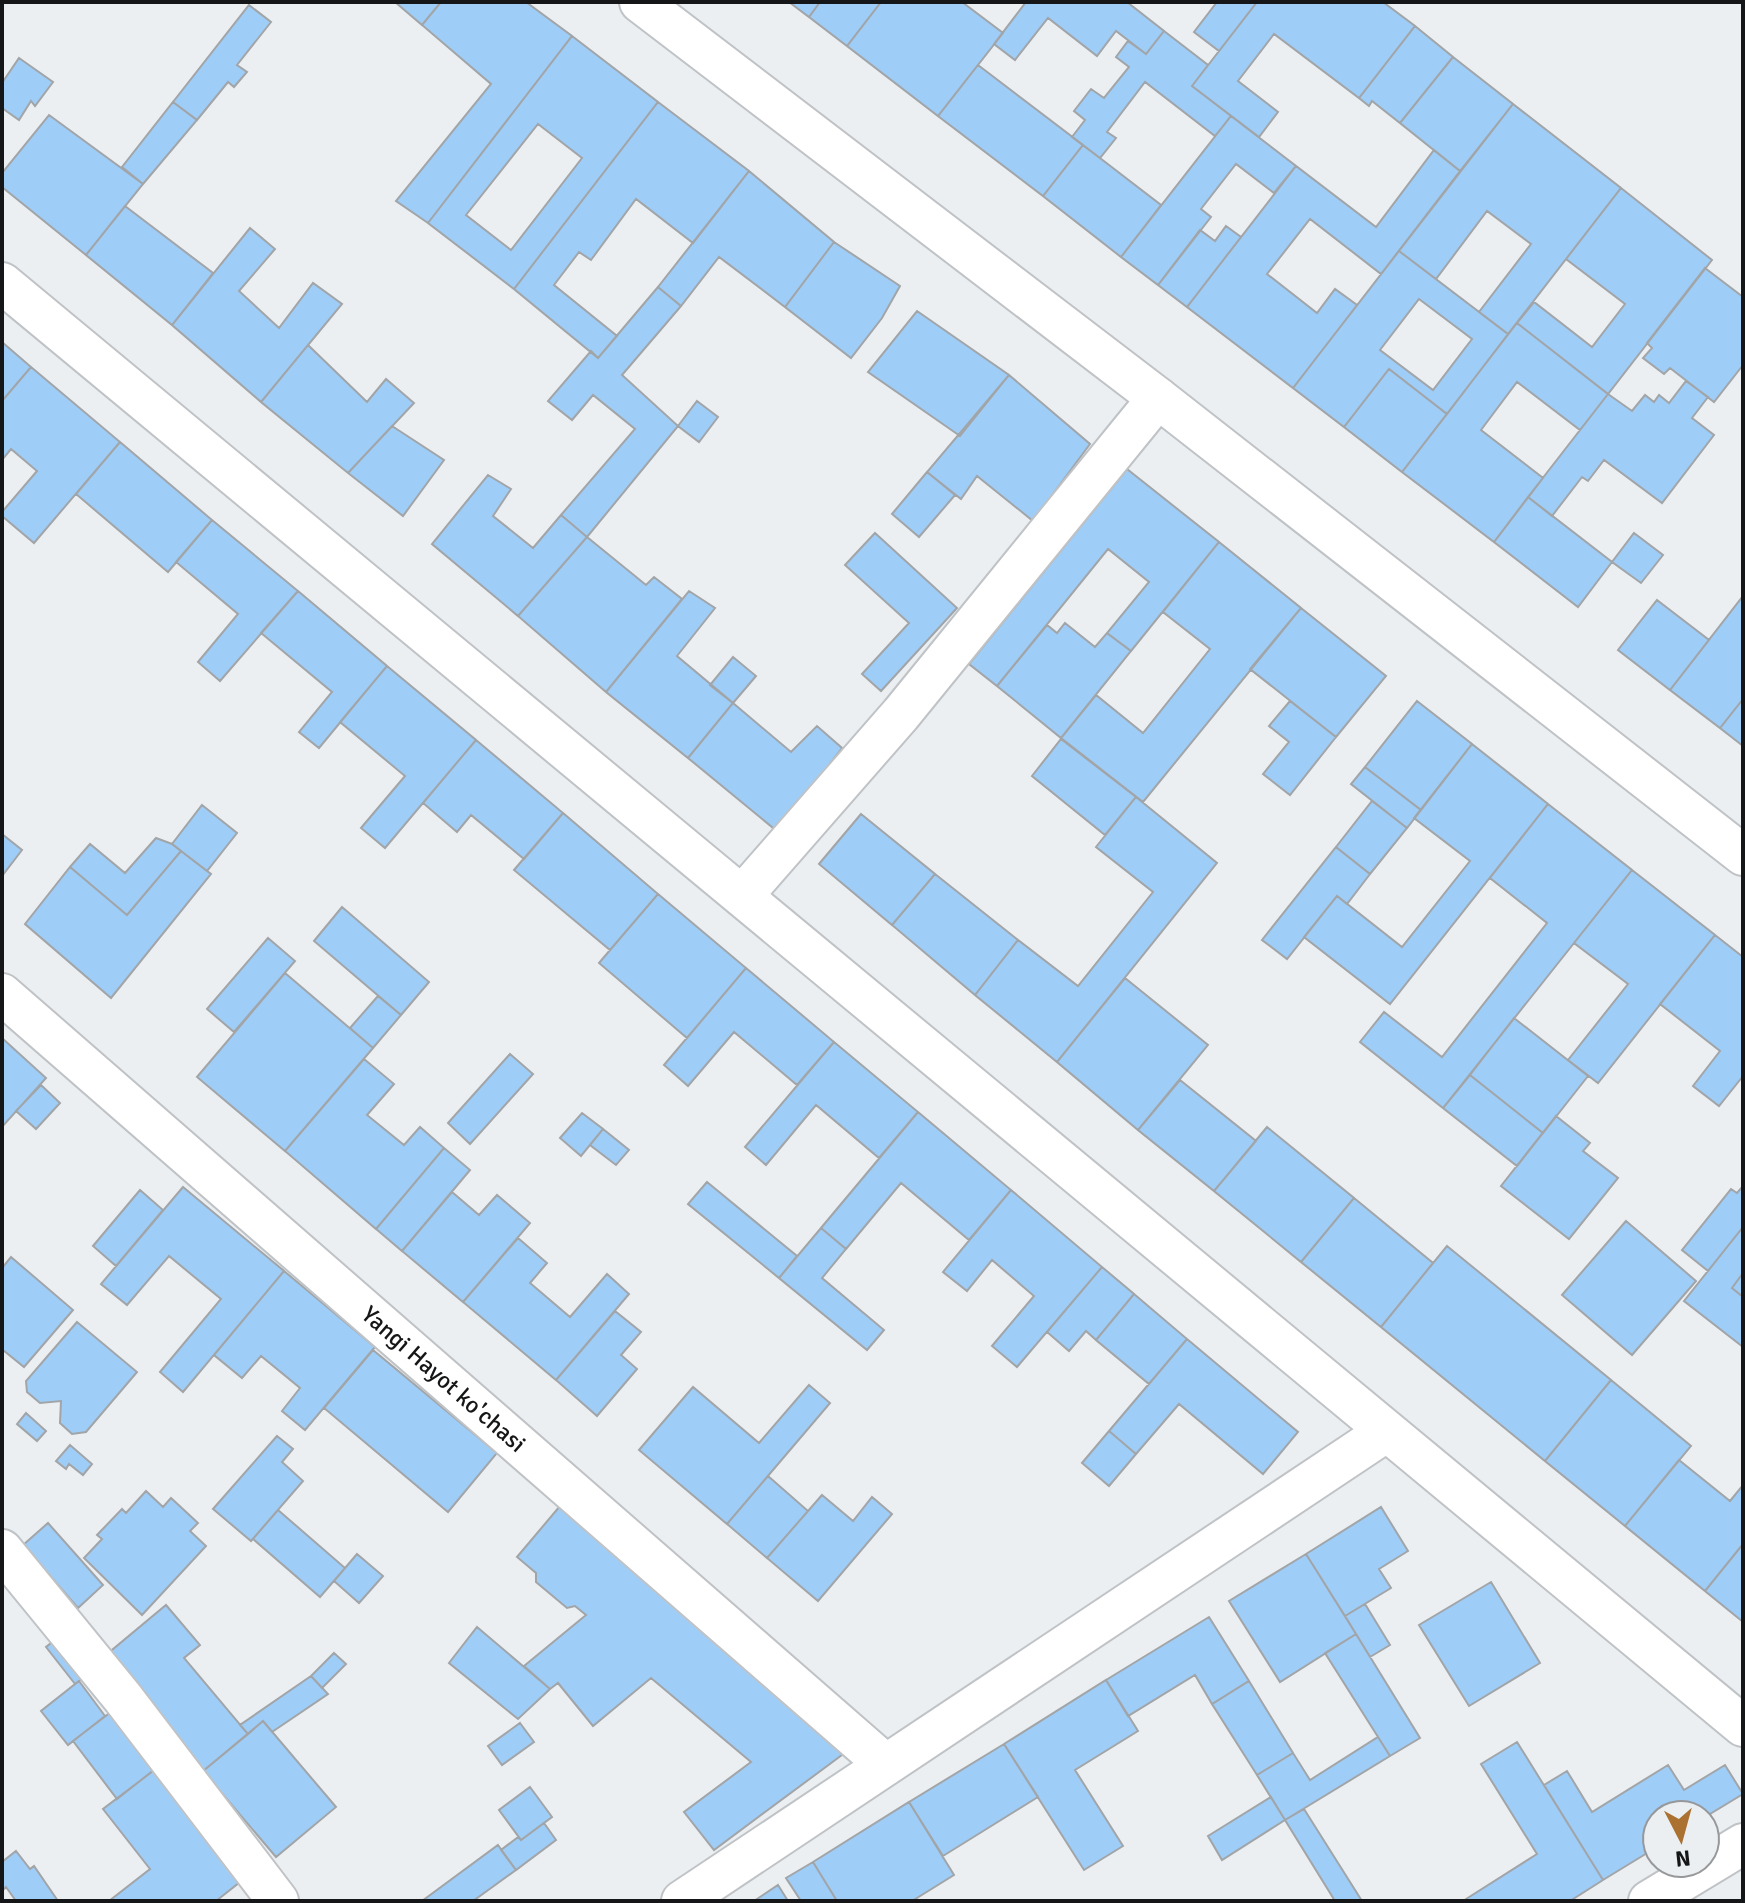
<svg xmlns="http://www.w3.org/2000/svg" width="1745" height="1903" font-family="Signika,sans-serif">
<rect width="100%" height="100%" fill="#eceff2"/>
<path fill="#9ecdf8" stroke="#a2a5a8" stroke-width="2" fill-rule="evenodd" d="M395,2h46l-19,23z
M441,2h85l46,34 -144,187 -32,-22 95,-117 -69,-59z
M789,2h31l-11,15z
M820,2h61l-34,44 -38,-29z
M881,2h81l41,31 -65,83 -91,-70z
M1026,2h101l37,29 -18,23 -30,-23 -19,25 -49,-38 -33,42 -21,-16z
M1217,2h40l-38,49 -25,-19z
M1257,2h126l32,24 -56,72 -85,-64 -36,47 40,31 -19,25 -67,-51z
M249,5l22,17 -34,43 10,7 -13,15 -6,-5 -31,38 -24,-18z
M1415,26l38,31 -53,66 -28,-22 -3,5 -10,-8z
M1164,31l44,34 -16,21 39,30 -16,20 -70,-54 -38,50 9,6 -16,20 -28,-21 13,-17 -11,-9 17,-22 13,9 25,-31 -13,-10 12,-16 18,13z
M572,36l86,66 -144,187 -86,-66zM538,124l44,34 -71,92 -45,-35z
M1453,57l60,47 -53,67 -60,-48z
M19,58l34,24 -18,24 -4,-5 -12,19 -17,-12v-25z
M978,65l105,80 -40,51 -105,-80z
M173,102l24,18 -54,64 -21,-17z
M658,102l91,69 -56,72 -57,-44 -45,61 -12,-8 -25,33 63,51 -19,22 -84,-69z
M1513,104l108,84 -113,146 -29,-22 52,-68 -44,-33 -51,68 -37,-28z
M49,115l94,69 -57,71 -84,-68v-14z
M1231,116l65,50 -22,27 -38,-29 -35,45 10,8 -53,68 -37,-28z
M1083,145l78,60 -40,52 -78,-61z
M1434,150l26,21 -79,103 -71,-55 -43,55 50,39 18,-24 22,16 -64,83 -106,-81 109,-141 80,61z
M749,171l85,71 -49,65 -66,-50 -38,49 -23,-19z
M1621,188l91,72 -104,134 -91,-71 17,-21 58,45 33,-43 -59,-45z
M125,206l88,67 -41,52 -86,-70z
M1226,226l15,11 -54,70 -29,-22 42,-55 15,11z
M250,228l25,21 -36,42 40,37 34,-45 29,21 -81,98 -89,-77z
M834,242l66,44 -18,32 -31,40 -66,-51z
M1399,251l109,83 -61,80 -58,-45 -45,58 -51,-39zM1419,299l53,40 -39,51 -53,-40z
M1705,268l38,29v68l-29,37 -44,-34 -6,6 -21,-16 9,-10 -5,-5z
M658,287l23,19 -59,69 56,51 -91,111 -26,-22 74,-86 -42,-34 -21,25 -24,-19 43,-50 7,7z
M917,311l92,64 -49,61 -92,-64z
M1517,323l91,71 -28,36 -63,-48 -36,48 62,48 -49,64 -92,-70z
M2,342l29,25 -29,34z
M308,345l59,57 19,-23 28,24 -66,70 -87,-71z
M31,367l89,75 -86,101 -32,-27v-4l35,-41 -26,-22 -9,11v-59z
M1389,369l58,45 -45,58 -58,-45z
M1009,375l81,69 -57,77 -56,-45 -16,23 -34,-27z
M1686,381l22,16 -16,21 22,17 -52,68 -58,-43 -16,21 -6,-4 -30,39 -24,-19 80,-103 24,17 13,-16 9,7 5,-7 10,8z
M697,401l21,16 -19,25 -21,-16z
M392,426l52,34 -41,56 -55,-43z
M120,442l92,78 -44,52 -92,-78z
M1127,469l92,73 -88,109 -24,-18 42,-51 -41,-33 -111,137 -28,-22z
M927,472l28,23 -36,42 -27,-23z
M488,475l23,14 -18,27 40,32 28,-33 26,22 -69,79 -86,-72z
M1528,497l84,65 -34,45 -84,-65z
M212,520l86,71 -78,90 -22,-19 40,-48 -62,-52z
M875,533l82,75 -76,83 -19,-17 47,-51 -64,-58z
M1634,533l29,22 -22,28 -29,-21z
M587,537l59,48 8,-8 28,22 -76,93 -88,-76z
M1219,542l82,66 -158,194 -82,-64 35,-43 47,38 67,-84 -47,-37z
M298,591l89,75 -68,82 -20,-16 33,-40 -71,-59z
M689,591l26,17 -38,48 56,47 -45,55 -82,-66z
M1743,596v103l-23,29 -50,-38z
M1657,600l52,40 -39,50 -52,-40z
M1301,608l85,68 -50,61 -86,-68z
M1065,623l30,24 12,-14 24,18 -70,87 -64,-52 50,-61 10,8z
M733,657l23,19 -23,27 -23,-18z
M387,666l89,74 -91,108 -24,-20 44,-52 -65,-54z
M1743,699v47l-23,-18z
M1290,701l46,36 -46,58 -27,-21 26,-32 -20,-16z
M1417,701l55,43 -51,66 -56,-43z
M733,703l58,49 26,-26 25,22 -64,84 -90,-74z
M1061,739l75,58 -31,38 -73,-59z
M476,740l87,73 -39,46 -53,-44 -14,17 -34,-29z
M1472,744l76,60 -158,200 -86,-67 33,-41 65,51 68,-86 -56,-43z
M1365,767l56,43 -14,18 -56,-44z
M1136,797l81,66 -160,199 -82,-67 43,-55 60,46 75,-94 -57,-45z
M1372,801l35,27 -37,46 -34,-27z
M1548,804l84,66 -189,238 -83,-66 24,-30 58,45 105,-134 -57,-45z
M202,805l35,28 -30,38 -35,-27z
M563,813l95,81 -48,56 -96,-80z
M861,814l74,60 -43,51 -73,-61z
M2,834l20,16 -20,26z
M156,838l16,6 9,7 -54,64 -57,-48 20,-23 35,29z
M1336,847l34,27 -23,30 -10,-8 -50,63 -25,-19z
M181,851l30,23 -100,124 -86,-74 45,-57 57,48z
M1632,870l83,65 -117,148 -30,-23 60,-76 -54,-41z
M935,874l83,66 -43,55 -83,-70z
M658,894l88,74 -59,70 -88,-75z
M342,907l87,75 -28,33 -87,-74z
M1715,935l28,22v119l-24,30 -26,-20 27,-35 -60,-47z
M268,938l27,23 -61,71 -27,-23z
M746,968l88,74 -37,43 -63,-53 -46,54 -24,-21z
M285,973l88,75 -88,103 -88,-74z
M1125,978l83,67 -70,85 -81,-68z
M378,996l23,19 -28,33 -23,-20z
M1514,1018l74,58 -45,57 -73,-58z
M2,1038l44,40 -44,49z
M834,1042l84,70 -39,46 -63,-53 -50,60 -21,-18z
M510,1054l23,20 -63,70 -22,-21z
M364,1059l30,25 -27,31 37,30 16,-18 24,21 -68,81 -91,-78z
M1470,1075l73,58 -26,33 -74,-58z
M1180,1080l76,61 -42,50 -76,-61z
M41,1085l19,18 -24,26 -20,-18z
M918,1112l93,78 -42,50 -68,-57 -55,66 -25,-21z
M582,1113l21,16 -22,27 -21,-18z
M1556,1116l34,27 -7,8 35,27 -49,61 -68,-53z
M1267,1127l87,71 -53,64 -87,-71z
M603,1129l26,21 -13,15 -26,-20z
M444,1148l26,22 -68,81 -26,-22z
M707,1182l90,74 -18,22 -91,-74z
M1743,1186v41l-35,44 -26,-21 49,-61 6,4z
M183,1187l101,84 -101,121 -23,-20 61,-73 -52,-43 -42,49 -26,-21z
M140,1190l23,20 -47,56 -23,-20z
M1011,1190l91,77 -85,100 -25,-21 42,-50 -42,-36 -25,31 -24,-19z
M452,1192l27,23 18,-20 33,28 -67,79 -61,-51z
M1354,1198l79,65 -52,64 -80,-65z
M1626,1221l70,60 -64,74 -70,-60z
M1743,1227v46l-11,15 11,9v50l-59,-46z
M821,1228l25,21 -24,29 62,52 -17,20 -88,-72z
M518,1238l29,25 -17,20 40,34 37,-43 22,20 -73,86 -93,-78z
M1447,1246l164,134 -66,81 -164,-134z
M11,1257l62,53 -49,57 -21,-17 -1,-82z
M1102,1267l32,27 -38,46 -10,-9 -17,20 -22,-19z
M284,1271l91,76 -70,83 -23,-19 18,-23 -39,-32 -19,22 -28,-23z
M1743,1273v24l-11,-9z
M1134,1294l53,45 -38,45 -53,-44z
M615,1311l26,21 -20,23 16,14 -40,47 -41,-36z
M77,1322l60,50 -51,60 -14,2 -12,-11 1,-22 -21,2 -13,-11 -1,-11z
M1187,1339l111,93 -35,42 -84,-70 -43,50 -27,-23z
M373,1350l124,103 -49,59 -124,-104z
M1611,1380l80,66 -66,80 -80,-65z
M809,1385l21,18 -103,121 -88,-74 54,-63 66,56z
M26,1413l20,18 -9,10 -20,-17z
M1109,1431l27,23 -27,32 -27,-23z
M277,1436l16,13 -11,13 21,19 -52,60 -38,-32z
M70,1445l22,19 -9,11 -14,-11 -3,5 -10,-8z
M1679,1460l51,41 13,-16v59l-38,47 -80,-65z
M768,1476l40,35 -41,47 -40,-34z
M146,1491l17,16 8,-9 27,25 -8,8 16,15 -64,69 -58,-57 18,-19 -5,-4 25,-26 4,4z
M822,1495l31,26 19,-24 20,17 -74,87 -51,-43z
M560,1506l290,243 -136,101 -30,-38 67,-50 -100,-84 -58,48 -35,-43 -8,6 -26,-23 62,-51 -11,-9 -8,2 -31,-26v-9l-19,-16z
M1381,1507l27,44 -29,18 12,19 -46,28 -39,-62z
M278,1510l67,58 -25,29 -67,-58z
M48,1523l55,62 -25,23 -55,-63z
M1743,1544v78l-38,-31z
M357,1554l26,22 -24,27 -25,-22z
M1306,1554l50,80 -76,48 -51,-81z
M1491,1582l49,81 -71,43 -50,-81z
M1365,1604l25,41 -20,12 -25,-41z
M166,1605l34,40 -16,13 64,76 -45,37 -97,-116z
M1209,1617l40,64 -37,23 -17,-29 -67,41 -22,-36z
M477,1627l73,62 -32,30 -69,-56z
M1356,1634l64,104 -30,18 -65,-103z
M60,1636l29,38 -14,10 -29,-37z
M334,1653l12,11 -24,24 -11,-12z
M311,1676l17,18 -56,38 -9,-11 -15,13 -8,-9z
M1106,1680l32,51 -63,39 48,76 -39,24 -80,-126z
M79,1681l26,35 -37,29 -27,-34z
M1249,1681l44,72 -36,22 -45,-71z
M111,1712l44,57 -38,30 -44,-58z
M263,1721l73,86 -60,50 -73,-86z
M520,1723l14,19 -32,23 -14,-19z
M1378,1737l12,19 -105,64 -28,-45 36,-22 17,27z
M1517,1742l86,138 -33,21h-103l-1,-2 71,-45 -56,-90z
M1004,1744l34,53 -95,59 -34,-54z
M1668,1765l16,25 41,-25 18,29 -38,23v-2h-48v32l-54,33 -59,-95 23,-14 25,41z
M153,1771l87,111 -24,19h-107l41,-32 -47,-60z
M530,1787l22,30 -31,23 -22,-30z
M1271,1797l14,23 -63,40 -14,-24z
M909,1802l45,73 -42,26h-75l-24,-39z
M1304,1809l58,92h-27l-50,-81z
M544,1823l12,17 -40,30 -15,-20 17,-13 3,3z
M498,1845l18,25 -43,31h-51z
M16,1851l14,18 4,-3 24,35h-42l-10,-14 -3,3 -1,-28z
M813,1862l24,39h-36l-15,-23z
M778,1885l10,16h-34z"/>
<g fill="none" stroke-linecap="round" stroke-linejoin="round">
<g stroke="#c0c3c6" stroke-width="44">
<g id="street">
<path d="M640,2l518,396 585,457"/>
<path d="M2,283c580,481 1157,966 1741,1443"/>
<path d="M742,896l159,-182 257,-316"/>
<path id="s1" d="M2,994l883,770"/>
<path d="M2,1550l121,148 155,203"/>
<path d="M682,1901l702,-468"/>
<path d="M1649,1901l94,-57"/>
</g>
</g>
<use href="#street" stroke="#fff" stroke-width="40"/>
</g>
<g text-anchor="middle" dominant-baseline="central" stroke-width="6" stroke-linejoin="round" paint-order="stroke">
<g font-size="24" fill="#151617" stroke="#eceff2">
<text stroke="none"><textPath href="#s1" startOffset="586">Yangi Hayot ko'chasi</textPath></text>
</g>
</g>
<rect width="1745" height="1903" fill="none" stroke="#151617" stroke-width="8"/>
<g transform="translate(1681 1839) rotate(174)"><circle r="38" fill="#eceff2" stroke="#96989a" stroke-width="2"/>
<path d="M0-6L14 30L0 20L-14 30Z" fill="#aa7130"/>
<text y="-12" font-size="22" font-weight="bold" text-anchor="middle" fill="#151617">N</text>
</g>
</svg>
